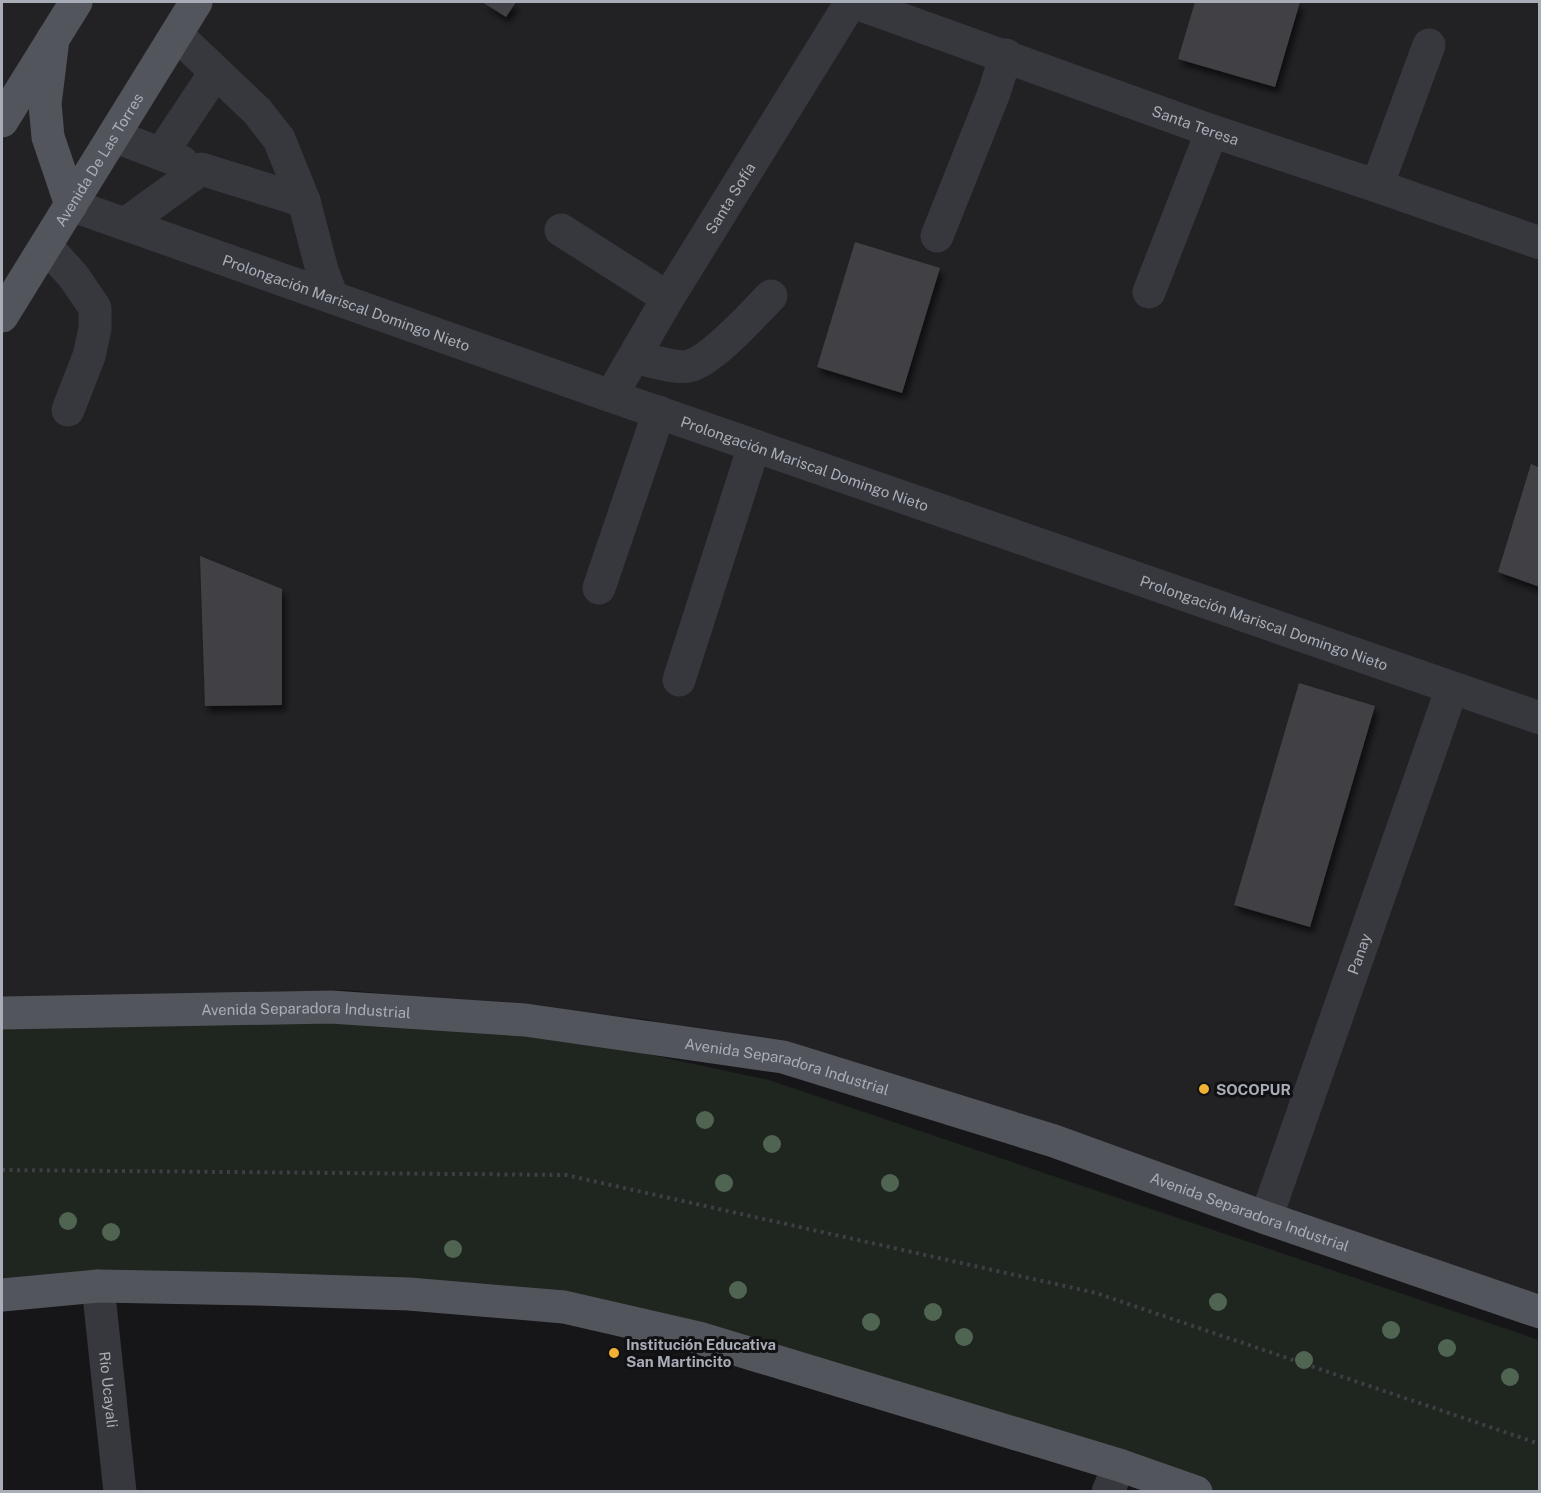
<svg xmlns="http://www.w3.org/2000/svg" width="1541" height="1493" font-family="'Public Sans',sans-serif">
<defs>
<filter id="shadow"><feDropShadow dx="3.5" dy="6" stdDeviation="3" flood-color="#0009"/></filter>
</defs>
<rect width="100%" height="100%" fill="#161618"/>
<path fill="#222225" d="M2,2h1537v1293l-627,-212 -268,-64 -298,-29 -344,10z"/>
<path fill="#1e261f" d="M332,1014l193,14 244,52 770,260v151h-339l-498,-169 -700,-40v-256z"/>
<path fill="#404145" filter="url(#shadow)" d="M482,2h34l-10,15z
M1195,2h105l-25,85 -97,-28z
M855,242l85,26 -38,125 -85,-26z
M1531,464l9,4v119l-42,-15z
M200,556l82,33v116l-77,1z
M1299,683l76,23 -65,221 -76,-22z"/>
<g fill="none" stroke-linecap="round" stroke-linejoin="round">
<path stroke="#3d3f44" stroke-width="4" stroke-dasharray="3 4.5" stroke-linecap="butt" d="M2,1170l564,5 530,118 444,151"/>
<g stroke="#37383d" stroke-width="33">
<path id="s1" d="M853,2l359,129 165,55 163,57"/>
<path d="M176,34l81,77 22,28 25,62"/>
<path d="M114,136l68,26"/>
<path d="M161,154l54,-81"/>
<path d="M1377,186l52,-141"/>
<path id="s2" d="M71,205l540,191 929,322"/>
<path d="M125,224l76,-55 103,32 18,69 10,27"/>
<path d="M561,230l107,68"/>
<path d="M937,236l57,-143 12,-38"/>
<path d="M46,246l28,31 21,31v21l-6,27 -21,54"/>
<path d="M1149,292l63,-161"/>
<path d="M634,357c14,3 42,12 55,9 24,-6 64,-52 82,-70"/>
<path id="s3" d="M611,396l57,-98 183,-296"/>
<path d="M599,588l60,-176"/>
<path d="M679,680l75,-234"/>
<path id="s4" d="M1266,1218l186,-530"/>
<path id="s5" d="M98,1286l22,206"/>
<path d="M1108,1492l11,-27"/>
</g>
<g stroke="#53555c" stroke-width="33">
<path d="M53,39l-8,65 3,33 23,68"/>
<path d="M2,121l74,-119"/>
<path id="s6" d="M2,316l194,-314"/>
<path id="s7" d="M2,1013l329,-6 194,13 258,37 271,84 212,77 274,94"/>
<path d="M2,1295l96,-9 159,3 152,5 155,13 135,31 420,127 77,27"/>
</g>
</g>
<g fill="#506452">
<circle cx="705" cy="1120" r="9"/>
<circle cx="772" cy="1144" r="9"/>
<circle cx="724" cy="1183" r="9"/>
<circle cx="890" cy="1183" r="9"/>
<circle cx="68" cy="1221" r="9"/>
<circle cx="111" cy="1232" r="9"/>
<circle cx="453" cy="1249" r="9"/>
<circle cx="738" cy="1290" r="9"/>
<circle cx="1218" cy="1302" r="9"/>
<circle cx="933" cy="1312" r="9"/>
<circle cx="871" cy="1322" r="9"/>
<circle cx="1391" cy="1330" r="9"/>
<circle cx="964" cy="1337" r="9"/>
<circle cx="1447" cy="1348" r="9"/>
<circle cx="1304" cy="1360" r="9"/>
<circle cx="1510" cy="1377" r="9"/>
</g>
<g fill="#f2b134" stroke="#111113" stroke-width="2">
<circle cx="1204" cy="1089" r="6"/>
<circle cx="614" cy="1353" r="6"/>
</g>
<g text-anchor="middle" dominant-baseline="central" stroke-width="6" stroke-linejoin="round" paint-order="stroke">
<g font-size="15" fill="#a8adb8" stroke="#111113">
<text stroke="none"><textPath href="#s1" startOffset="364">Santa Teresa</textPath></text>
<text stroke="none"><textPath href="#s6" startOffset="184">Avenida De Las Torres</textPath></text>
<text stroke="none"><textPath href="#s3" startOffset="231">Santa Sofía</textPath></text>
<text stroke="none"><textPath href="#s2" startOffset="292">Prolongación Mariscal Domingo Nieto</textPath></text>
<text stroke="none"><textPath href="#s2" startOffset="778">Prolongación Mariscal Domingo Nieto</textPath></text>
<text stroke="none"><textPath href="#s2" startOffset="1264">Prolongación Mariscal Domingo Nieto</textPath></text>
<text stroke="none"><textPath href="#s4" startOffset="280">Panay</textPath></text>
<text stroke="none"><textPath href="#s7" startOffset="304">Avenida Separadora Industrial</textPath></text>
<text stroke="none"><textPath href="#s7" startOffset="790">Avenida Separadora Industrial</textPath></text>
<text stroke="none"><textPath href="#s7" startOffset="1276">Avenida Separadora Industrial</textPath></text>
<text stroke="none"><textPath href="#s5" startOffset="104">Río Ucayali</textPath></text>
</g>
<g font-size="15" font-weight="bold" fill="#a8adb8" stroke="#111113" text-anchor="start">
<text x="1216" y="1089">SOCOPUR</text>
<text x="626" y="1344">Institución Educativa<tspan x="626" dy="17">San Martincito</tspan></text>
</g>
</g>
<rect width="1541" height="1493" fill="none" stroke="#a8adb8" stroke-width="6"/>
</svg>
